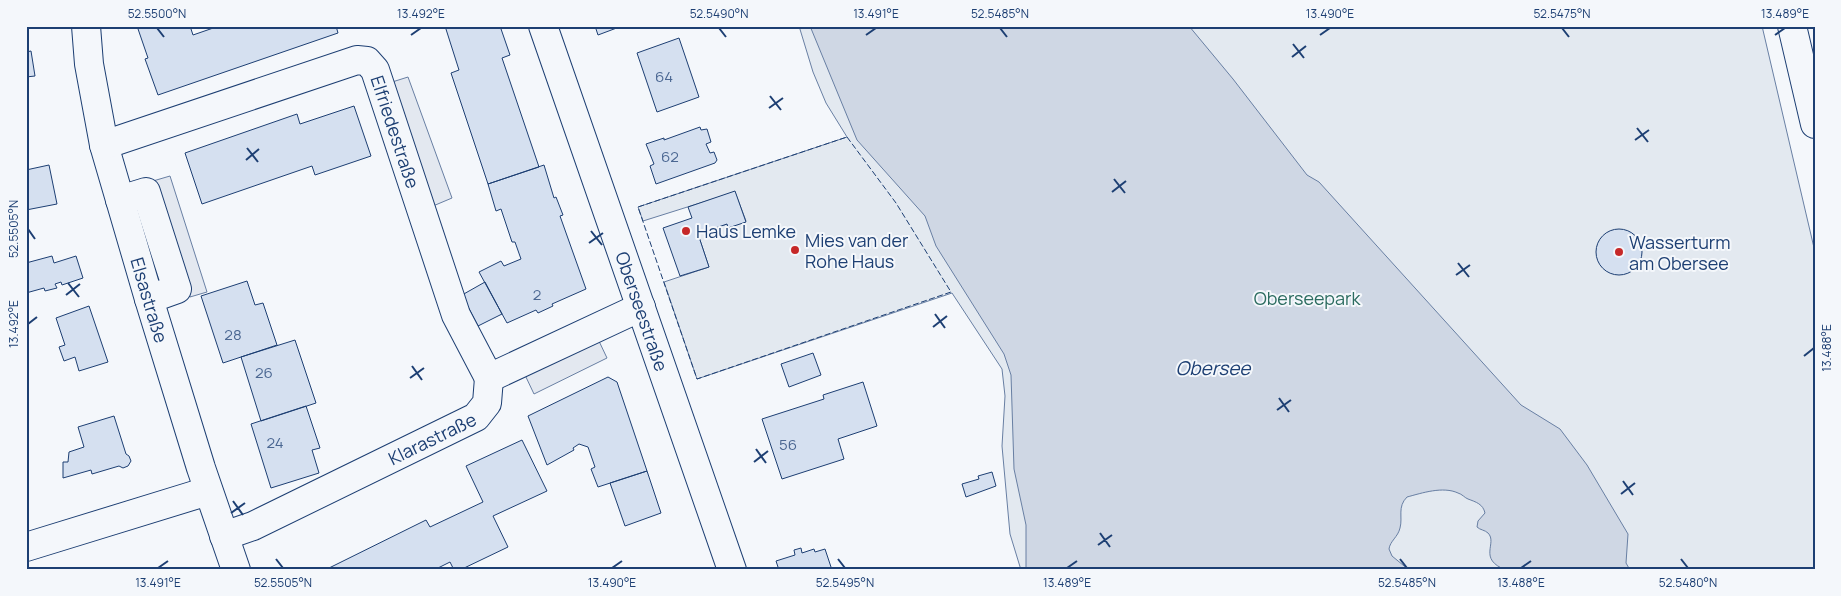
<svg xmlns="http://www.w3.org/2000/svg" width="1841" height="596" font-family="Manrope,sans-serif">
<rect width="100%" height="100%" fill="#f4f7fb"/>
<path fill="#e3e9f0" stroke="#687fa3" d="M799,26h963l53,226v318h-794l-11,-36 -8,-88 3,-50 -3,-27 -50,-76 -255,86 -33,-97 45,-15 -11,-33 29,-10 1,3 18,-6 -11,-29 -92,29 -5,-14 209,-70 -21,-34 -13,-31z"/>
<path fill="#e3e8f0" stroke="#687fa3" d="M408,77l44,121 -19,8 -44,-123z
M170,176l37,116 -17,5 -37,-116z
M598,339l9,19 -73,36 -9,-19z"/>
<path fill="#cfd7e4" stroke="#687fa3" d="M810,26h379l44,53 74,96 12,7 202,223 39,24 27,36 41,69 -2,29 4,7h-124c-29,-11 -8,-27 -18,-37 -3,-3 -8,-3 -11,-6l1,-6 7,-8c-2,-9 -9,-11 -17,-14 -3,-1 -6,-5 -10,-6 -15,-7 -36,0 -51,4 -10,10 -4,20 -7,31 -2,9 -10,13 -11,21l3,7 17,14h-383v-45l-12,-56 -3,-94 -7,-21 -68,-108 -11,-30 -68,-76z"/>
<path fill="#d5e0f0" stroke="#1d3f73" d="M137,26h53l3,9 26,-9h117l2,7 -180,62 -13,-36 3,-1z
M445,26h55l10,29 -8,3 37,109 -51,17 -37,-111 8,-3z
M595,26h27l-24,9z
M679,38l20,59 -42,15 -20,-59z
M31,51l4,25 -9,1v-25z
M354,106l17,50 -56,19 -3,-9 -110,38 -17,-51 112,-39 3,10z
M700,127l1,3 6,-1 4,13 -5,2 4,9 4,-1 3,8 -2,3 -59,21 -6,-18 4,-2 -8,-20 18,-6v2z
M49,165l8,39 -31,6v-40z
M544,165l10,33 2,-1 7,18 -3,1 26,73 -34,15 1,2 -15,7 -2,-3 -29,13 -28,-51 22,-11 3,5 17,-7 -6,-17h-3l-11,-33 -5,2 -8,-27z
M735,191l11,31 -18,6 -1,-4 -29,10 11,33 -29,9 -17,-48 29,-10 -4,-11z
M1596 252a23 23 0 1 1 46 0a23 23 0 1 1-46 0Z
M52,256l2,7 22,-7 7,22 -21,7 -1,-3 -6,2 2,4 -12,3 -1,-3 -18,5v-30z
M247,281l8,24 8,-2 14,42 -54,18 -22,-67z
M485,282l17,32 -24,12 -16,-31z
M89,306l19,56 -29,9 -4,-14 -11,4 -5,-14 6,-2 -9,-27z
M295,340l21,63 -55,18 -20,-64z
M813,353l8,22 -32,12 -8,-23z
M608,377l9,5 30,89 -49,16 -7,-18 4,-2 -7,-20 -9,-3 -6,4 1,2 -27,15 -19,-49z
M863,382l14,44 -39,13 6,20 -62,20 -20,-60 62,-20 -1,-4z
M306,406l14,42 -8,2 7,23 -48,15 -20,-64z
M114,416l12,38 3,2 2,5 -3,5 -5,2 -4,-2 -27,8 -1,-4 -28,8v-16h5l1,-10 15,-5 -6,-20z
M522,440l25,51 -54,25 15,31 -48,23h-6l-4,-8 -16,8h-109l101,-50 4,7 53,-25 -17,-36z
M647,471l14,42 -36,13 -15,-43z
M992,472l4,14 -30,11 -4,-13 17,-5 -1,-3z
M801,548l1,5 12,-4 1,3 10,-3 7,21h-53l-3,-9 19,-6 -1,-5z"/>
<g fill="none" stroke-linecap="round" stroke-linejoin="round">
<g stroke="#1d3f73" stroke-width="30">
<g id="minor">
<path id="s1" d="M86,26l3,38 15,81 45,154 52,169 35,102"/>
<path id="s2" d="M543,26l189,544"/>
<path d="M1792,26l23,98"/>
<path id="s3" d="M104,145l253,-85 10,1 8,9 81,245 33,63"/>
<path d="M120,200l26,-8 31,97 -28,10"/>
<path d="M489,378l152,-71"/>
<path id="s4" d="M224,536l29,-10 223,-109 11,-14 2,-25"/>
<path d="M26,547l182,-56"/>
</g>
</g>
<use href="#minor" stroke="#f4f7fb" stroke-width="28"/>
<path stroke="#1d3f73" stroke-width="1" stroke-dasharray="6 2.5" stroke-linecap="butt" d="M847,137l49,66 55,89 -254,87 -59,-172z"/>
</g>
<path fill="none" stroke="#1d3f73" stroke-width="2" d="M157,28l7,9M719,28l7,9M1000,28l7,9M1562,28l7,9M411,35l10,-7M866,35l10,-7M1320,35l10,-7M1775,35l10,-7M1293,44l11,14M1292,57l14,-11M770,96l11,14M769,108l14,-10M1637,128l11,14M1635,140l14,-10M247,148l11,14M246,160l13,-11M1114,179l11,14M1112,192l14,-11M28,229l7,10M591,231l11,14M589,243l14,-10M1458,263l11,14M1456,275l14,-10M68,283l11,14M66,295l14,-11M935,314l10,14M28,324l9,-7M933,327l14,-11M1804,356l10,-8M412,366l10,14M410,378l14,-10M1279,398l10,14M1277,410l14,-10M756,449l10,14M754,462l14,-11M1623,481l10,14M1621,494l14,-11M233,501l10,14M231,513l14,-10M1100,533l10,14M1098,545l14,-10M276,559l7,9M838,559l7,9M1400,559l7,9M1681,559l7,9M158,568l10,-7M612,568l10,-7M1067,568l10,-7M1521,568l10,-7"/>
<g fill="#c62828" stroke="#f4f7fb" stroke-width="2">
<circle cx="686" cy="231" r="5"/>
<circle cx="795" cy="250" r="5"/>
<circle cx="1619" cy="252" r="5"/>
</g>
<g text-anchor="middle" dominant-baseline="central" stroke-width="4" stroke-linejoin="round" paint-order="stroke">
<g font-size="15" fill="#4b6792">
<text x="664" y="76">64</text>
<text x="670" y="156">62</text>
<text x="537" y="294">2</text>
<text x="233" y="334">28</text>
<text x="264" y="372">26</text>
<text x="275" y="442">24</text>
<text x="788" y="444">56</text>
</g>
<g font-size="18" fill="#1d3f73" stroke="#f4f7fb">
<text stroke="none"><textPath href="#s3" startOffset="354">Elfriedestraße</textPath></text>
<text stroke="none"><textPath href="#s1" startOffset="282">Elsastraße</textPath></text>
<text stroke="none"><textPath href="#s2" startOffset="302">Oberseestraße</textPath></text>
<text stroke="none"><textPath href="#s4" startOffset="230">Klarastraße</textPath></text>
</g>
<g font-size="18" fill="#1d3f73" stroke="#f4f7fb" text-anchor="start">
<text x="696" y="231">Haus Lemke</text>
<text x="805" y="240">Mies van der<tspan x="805" dy="21">Rohe Haus</tspan></text>
<text x="1629" y="242">Wasserturm<tspan x="1629" dy="21">am Obersee</tspan></text>
</g>
<g font-size="18" fill="#2c6c60" stroke="#f4f7fb">
<text x="1307" y="298">Oberseepark</text>
</g>
<g font-size="19" font-style="italic" fill="#1d3f73" stroke="#f4f7fb">
<text x="1213" y="368">Obersee</text>
</g>
</g>
<rect width="1841" height="596" fill="none" stroke="#f4f7fb" stroke-width="55"/>
<rect x="28" y="28" width="1786" height="540" fill="none" stroke="#1d3f73" stroke-width="2"/>
<g font-size="12" text-anchor="middle" fill="#1d3f73">
<text x="157" y="18">52.5500°N</text>
<text x="421" y="18">13.492°E</text>
<text x="719" y="18">52.5490°N</text>
<text x="876" y="18">13.491°E</text>
<text x="1000" y="18">52.5485°N</text>
<text x="1330" y="18">13.490°E</text>
<text x="1562" y="18">52.5475°N</text>
<text x="1785" y="18">13.489°E</text>
<text transform="translate(14 229) rotate(-90)" y="4">52.5505°N</text>
<text transform="translate(14 324) rotate(-90)" y="4">13.492°E</text>
<text transform="translate(1827 348) rotate(-90)" y="4">13.488°E</text>
<text x="158" y="587">13.491°E</text>
<text x="283" y="587">52.5505°N</text>
<text x="612" y="587">13.490°E</text>
<text x="845" y="587">52.5495°N</text>
<text x="1067" y="587">13.489°E</text>
<text x="1407" y="587">52.5485°N</text>
<text x="1521" y="587">13.488°E</text>
<text x="1688" y="587">52.5480°N</text>
</g>
</svg>
